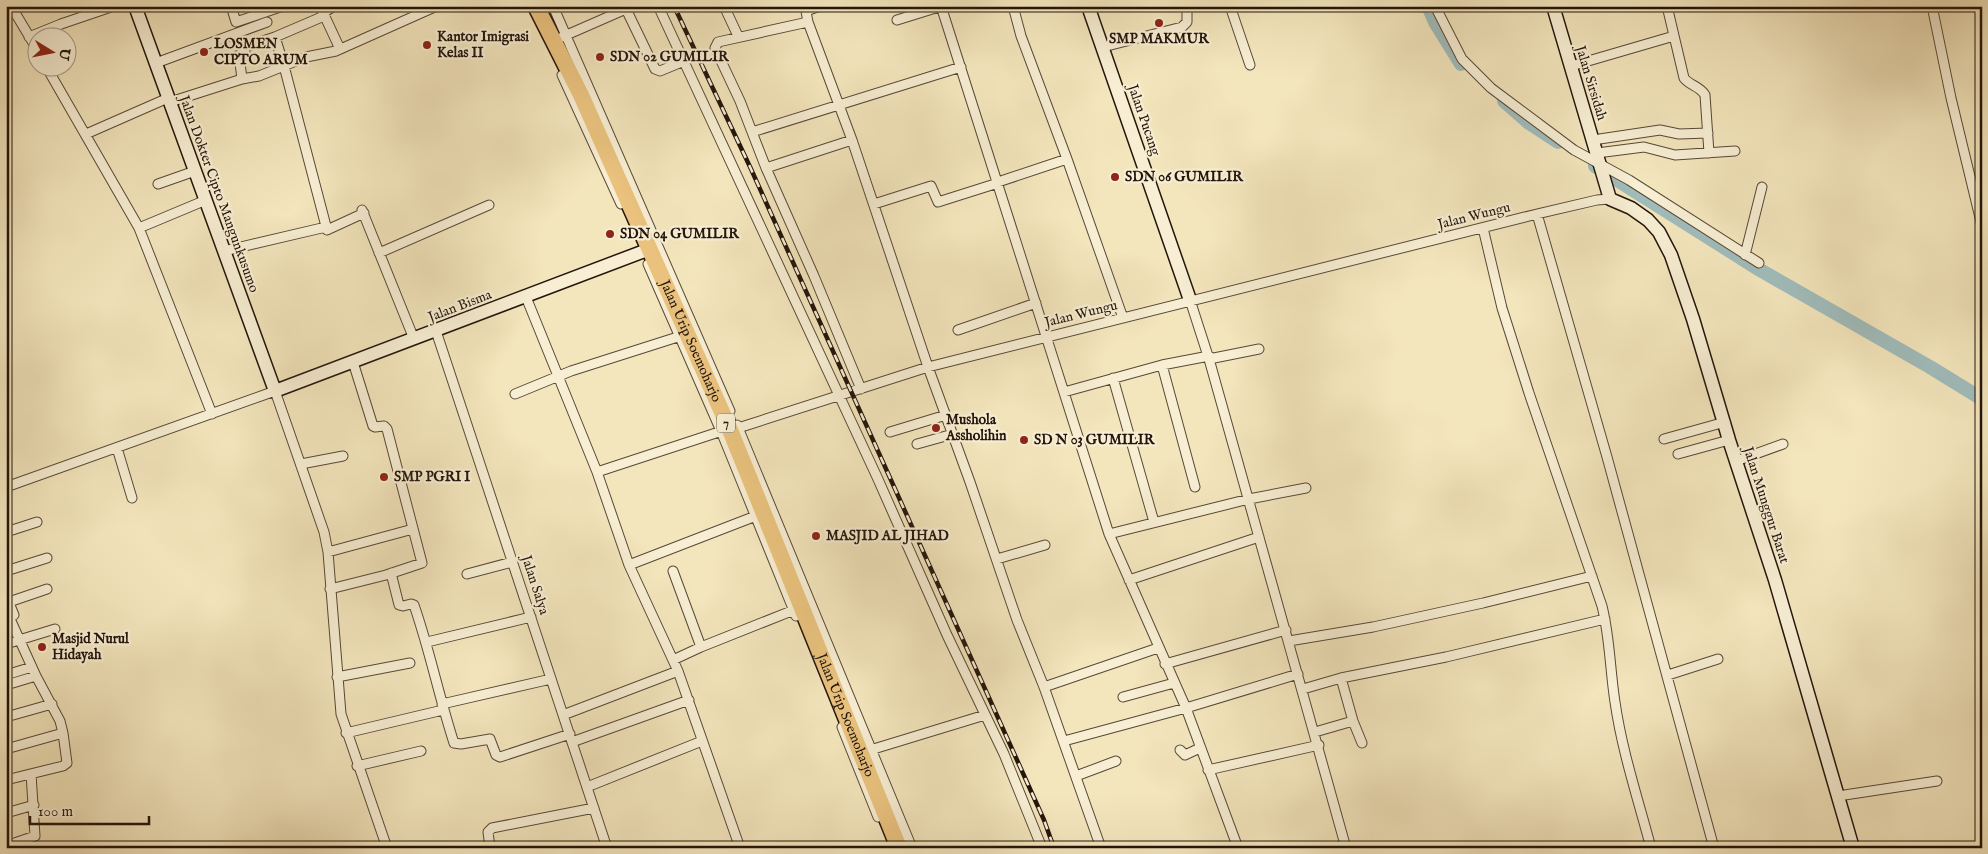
<svg xmlns="http://www.w3.org/2000/svg" width="1988" height="854" font-family="'IM FELL English',serif">
<rect width="100%" height="100%" fill="#f3e5bc"/>
<filter id="stains"><feTurbulence type="fractalNoise" baseFrequency=".004" numOctaves="4"/><feColorMatrix values="0 0 0 0 .2 0 0 0 0 .09 0 0 0 0 .02 0 0 0 .5 -.17"/></filter>
<radialGradient id="worn" r=".72"><stop offset=".6" stop-color="#630" stop-opacity="0"/><stop offset="1" stop-color="#630" stop-opacity=".3"/></radialGradient>
<g fill="none" stroke-linecap="round" stroke-linejoin="round">
<path stroke="#a0bcbb" stroke-width="14" d="M1428,6l7,16 26,42
M1504,101l25,22 29,19
M1595,166l165,104 170,97 52,32"/>
<g stroke="#574937" stroke-width="11">
<path id="street" d="M11,6l27,45
M231,6l5,16 47,-16
M320,6l20,43
M553,6l177,405
M724,6l14,30
M805,6l3,16 44,118 76,227 42,115 47,138 27,67 57,161
M941,6l168,528
M1013,6l8,30 46,123 56,159
M1230,6l20,59
M1435,6l27,53 29,29 83,62 55,30 130,83
M1667,6l17,72c6,8 16,8 21,17l4,58
M1932,6l19,92 31,128
M660,10l217,467 70,158 57,119 38,94
M806,11l14,-5
M323,13l11,-7
M897,20l45,-14
M808,22l-90,20 -3,6 25,53 26,67 48,108 47,113
M29,37l32,-13 53,-18
M275,37l9,29 43,164 37,-17
M562,37l64,-28 29,60 5,2 24,-10
M1103,47l79,-20 5,-5v-16
M156,63l111,-41
M1571,66l103,-30
M47,68l92,160 73,186
M562,75l59,129
M242,79l17,-3 47,-19 30,-6 101,-45
M170,102l72,-23 -3,-24 6,-3 -1,-5 31,-10 49,-21
M752,132l209,-65
M86,134l82,-36
M1593,140l67,-10 19,4 29,-1
M1597,153l47,-6 31,8 60,-4
M766,168l86,-28
M998,182l69,-23
M158,184l37,-13
M874,204l57,-18 7,16 60,-19
M362,210l52,129
M1537,214l70,243 107,391
M139,228l67,-28
M1483,228l19,80 27,85 73,213c8,32 8,64 13,96 7,49 23,97 36,146
M224,251l102,-24
M379,253l110,-48
M1745,255l17,-68
M648,264l73,167 75,185
M526,297l71,175 32,93 49,106 62,177
M1190,300l19,59 137,489
M958,330l78,-27
M436,331l171,517
M1209,359l50,-10
M1162,365l33,122
M1113,378l41,144
M1064,392l98,-27 47,-9
M515,394l56,-23 113,-36
M737,425l175,423
M735,429l193,-62 609,-153 60,-14 13,-1
M890,432l56,-17
M1664,439l61,-17
M917,444l36,-10
M117,448l15,50
M1678,454l51,-14
M1736,461l47,-17
M301,464l42,-8
M597,472l128,-42
M6,487l269,-96 49,141 4,20 13,162 46,134
M6,532l31,-10
M328,552l85,-23
M997,559l48,-14
M629,565l132,-51
M6,571l41,-13
M673,571l28,76
M391,573l8,32 4,1 8,-2 3,1c16,46 25,92 40,138l7,1 29,-5 6,16 4,2 70,-23
M467,574l45,-12
M1129,580l130,-43
M330,589l56,-14 36,-12 -35,-134 -3,-3 -9,1 -2,-1 -20,-64
M6,596l8,19
M6,603l41,-14
M6,610l30,66 24,45 3,12 4,30 -4,3 -57,14
M1289,641l84,-14 110,-24 109,-27
M427,642l104,-25
M6,644l49,-15
M673,660l28,-13 93,-37 5,-1
M1165,664l121,-34
M6,675l26,-8
M1668,675l50,-16
M337,677l73,-14
M6,685l30,-9
M1044,687l114,-39
M1303,689l38,-11
M1123,697l51,-14
M442,704l109,-25
M563,715l115,-44
M6,717l46,-13
M842,727l36,90
M1315,732l38,-11
M346,733l97,-23
M1064,741l122,-33 112,-34
M572,742l117,-42
M1362,743l-9,-22 -12,-43 105,-21 159,-38
M6,749l57,-16
M1180,750l5,5 15,-7
M867,751l118,-36
M357,766l64,-15
M1208,770l111,-25
M1076,776l40,-15
M587,787l115,-46
M1838,796l99,-15
M6,813l28,-8
M6,846l29,-10 -4,-62
M490,848l-2,-16 4,-4 102,-20
M1238,848l-52,-140 -77,-174 140,-35 57,-11"/>
</g>
<g stroke="#23150b" stroke-width="15">
<path id="secondary" d="M135,6l140,385 380,-144
M1088,6l102,294
M1553,6l57,193 21,9 17,12 11,12 12,23 22,64 36,121 46,140 78,268"/>
</g>
<g stroke="#23150b" stroke-width="19">
<g id="highway">
<path id="s1" d="M536,6l45,89 149,335 169,418"/>
</g>
</g>
<use href="#street" stroke="#f7eed3" stroke-width="9"/>
<use href="#secondary" stroke="#f7eed3" stroke-width="12"/>
<use href="#highway" stroke="#eac27e" stroke-width="16"/>
<g stroke="#23150b" stroke-width="4.5">
<path id="rail" d="M674,6l77,163 293,651 10,28"/>
</g>
<use href="#rail" stroke="#f7eed3" stroke-width="2.5" stroke-dasharray="8" stroke-linecap="butt"/>
</g>
<g fill="#8f2418" stroke="#f7eed3" stroke-width="2">
<circle cx="1159" cy="23" r="5"/>
<circle cx="427" cy="45" r="5"/>
<circle cx="204" cy="52" r="5"/>
<circle cx="600" cy="57" r="5"/>
<circle cx="1115" cy="177" r="5"/>
<circle cx="610" cy="234" r="5"/>
<circle cx="936" cy="428" r="5"/>
<circle cx="1024" cy="440" r="5"/>
<circle cx="384" cy="477" r="5"/>
<circle cx="816" cy="536" r="5"/>
<circle cx="42" cy="647" r="5"/>
</g>
<g text-anchor="middle" dominant-baseline="central" stroke-width="4.5" stroke-linejoin="round" paint-order="stroke">
<rect fill="#f7eed3" stroke="#635647" stroke-width="1" x="717" y="413.5" width="18" height="19" rx="4"/>
<g font-size="12" font-weight="bold" fill="#23150b">
<text x="726" y="423">7</text>
</g>
<g font-size="14" font-weight="bold" fill="#23150b" stroke="#f7eed3" text-anchor="start">
<text x="437" y="37">Kantor Imigrasi<tspan x="437" dy="16">Kelas II</tspan></text>
<text x="1159" y="39" text-anchor="middle">SMP MAKMUR</text>
<text x="214" y="44">LOSMEN<tspan x="214" dy="16">CIPTO ARUM</tspan></text>
<text x="610" y="57">SDN 02 GUMILIR</text>
<text x="1125" y="177">SDN 06 GUMILIR</text>
<text x="620" y="234">SDN 04 GUMILIR</text>
<text x="946" y="420">Mushola<tspan x="946" dy="16">Assholihin</tspan></text>
<text x="1034" y="440">SD N 03 GUMILIR</text>
<text x="394" y="477">SMP PGRI I</text>
<text x="826" y="536">MASJID AL JIHAD</text>
<text x="52" y="639">Masjid Nurul<tspan x="52" dy="16">Hidayah</tspan></text>
</g>
<g font-size="14" fill="#23150b" stroke="#f7eed3">
<text transform="translate(1591 83) rotate(73)">Jalan Sirsidah</text>
<text transform="translate(1144 120) rotate(71)">Jalan Pucang</text>
<text transform="translate(219 194) rotate(70)">Jalan Dokter Cipto Mangunkusumo</text>
<text transform="translate(1474 216) rotate(-14)">Jalan Wungu</text>
<text transform="translate(460 306) rotate(-21)">Jalan Bisma</text>
<text transform="translate(1081 314) rotate(-14)">Jalan Wungu</text>
<text stroke="none"><textPath href="#s1" startOffset="369">Jalan Urip Soemoharjo</textPath></text>
<text transform="translate(1766 505) rotate(72)">Jalan Munggur Barat</text>
<text transform="translate(535 585) rotate(72)">Jalan Salya</text>
<text stroke="none"><textPath href="#s1" startOffset="774">Jalan Urip Soemoharjo</textPath></text>
</g>
</g>
<rect width="1988" height="854" fill="none" stroke="#f3e5bc" stroke-width="25"/>
<rect x="8" y="8" width="1973" height="839" fill="none" stroke="#23150b" stroke-width="2.5"/>
<rect x="12" y="12" width="1963" height="829" fill="none" stroke="#23150b"/>
<g transform="translate(52 52) rotate(100)"><circle r="24" fill="#f7eed3" stroke="#a29783"/>
<path d="M0-4L9 19L0 12L-9 19Z" fill="#8f2418"/>
<text y="-8" font-size="14" font-weight="bold" text-anchor="middle" fill="#23150b">U</text>
</g>
<path d="M30 816v8h119v-8" fill="none" stroke="#23150b" stroke-width="2.5"/>
<text x="38" y="816" font-size="15" fill="#23150b" stroke="#f7eed3" stroke-width="4" paint-order="stroke">100 m</text>
<rect width="100%" height="100%" filter="url(#stains)"/>
<rect width="100%" height="100%" fill="url(#worn)"/>
</svg>
